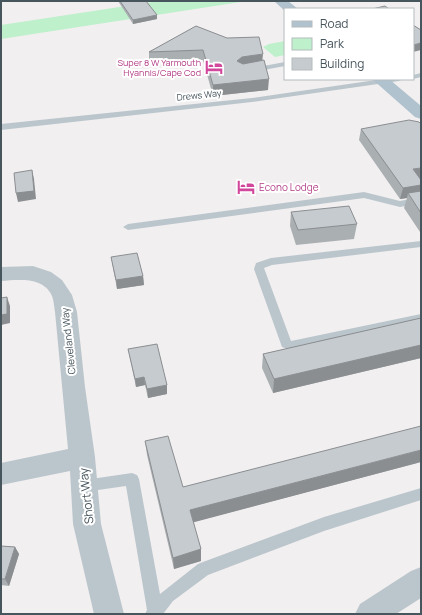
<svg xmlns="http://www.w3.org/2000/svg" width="422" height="615" font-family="Manrope,sans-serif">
<rect width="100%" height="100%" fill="#f2eff0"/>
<path fill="#bef0cb" d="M159,1h88l-246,38v-14z
M285,41v14l-10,2 -12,-10 6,-3z"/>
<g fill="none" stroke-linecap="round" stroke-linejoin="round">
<path fill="#bbc6cc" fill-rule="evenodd" d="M285,62v4l-33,6 -4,-2 4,-2z
M421,73v4l-8,2h-1l1,-4z
M383,79h20l-4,2 -147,21 -251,28v-6l251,-26z
M364,192l36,9 21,-4v6l-21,4 -36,-9 -236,32 -5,-3 5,-3z
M421,241v6l-149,18 -8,3 27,73 130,-27v8l-131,28 -8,-3 -28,-78 2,-6 15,-5z
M132,473l5,2 2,4 21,115 38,-30 5,-2 121,-45 97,-29v12l-97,31 -116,44 -35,26 -10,13h-18l2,-4 -21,-124 -42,6 -5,-2 -2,-4 2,-4 5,-2z"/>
<path fill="#bbc6cc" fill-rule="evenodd" d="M33,266l18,6 11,8 10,15 5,17 8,75 10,70 6,67 23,90h-30l-21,-90 -3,-53 -69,14v-22l67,-14 -13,-137c-1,-5 -1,-11 -3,-16 -9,-20 -34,-16 -51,-15v-14z
M421,567v31l-25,16h-41l5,-10 51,-33z"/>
<path fill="#afc2ce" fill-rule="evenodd" d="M274,1h14l10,8h-13v2z
M372,79h17l32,27v13l-6,-2z"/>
</g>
<path fill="#aaafb2" d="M118,1h28l11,18 -24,5z
M196,26l66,35 6,29 -55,6 -10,-36 -54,3v-11z
M361,129l60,51v52h-1l-16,-24 3,-10 -7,1 -41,-59z
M291,212l66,12 -3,15 -58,6 -6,-19z
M111,257l32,19 1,9 -27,4z
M421,318v40l-148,35 -11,-25 1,-14z
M128,349l39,45 -19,4 -3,-13 -9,2z
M145,441l38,46 238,-25 -228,60 8,27v12l-27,8 -27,-114z
M1,546l14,1 4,7 -10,32 -8,-1z"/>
<path fill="#8b8e91" d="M157,15v4l-24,5v-4z
M421,43v7l-8,2v-7z
M263,54l-1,10 -20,4 -5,-7 5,-4z
M269,79l-1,11 -55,6v-11z
M421,168v10l-11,2 3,-11z
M32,170l2,9 2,20 -18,3 -2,-9z
M421,185v11l-13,-3 -1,5 -7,1 3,-11z
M143,276l1,9 -27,4 -1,-9z
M7,297l3,9v17l-9,2v-10z
M421,345v13l-148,35 1,-14z
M144,377l1,8 -9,2 -1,-8z
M167,385v9l-19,4 -1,-9z
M421,450v12l-230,61 -1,-13z
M15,547l4,7 -10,32 -4,-7z
M201,549v12l-27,8 -1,-11z"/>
<path fill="#c6cbcf" stroke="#8b8e91" d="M120,1h26l11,14 -24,5z
M385,6l4,3h-17z
M413,25l8,5v13l-8,2z
M196,26l31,12 32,-1 4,17 -21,3 -5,4 6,3 21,-4 5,19 -56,6 -10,-35 -54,2z
M409,120l10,2 2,2v44l-8,1 8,11v5l-18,3 -42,-59z
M32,170l2,21 -18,2 -2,-20z
M421,191v22l-13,-20z
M349,206l8,18 -59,6 -7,-18z
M137,253l6,23 -27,4 -5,-23z
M7,297v17l-6,1v-17z
M421,318v27l-147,34 -11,-25z
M157,344l10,41 -20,4 -3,-12 -9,2 -7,-30z
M421,426v24l-231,60 11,39 -28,9 -28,-117 23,-5 15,51z
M1,546l14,1 -10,32h-4z"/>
<defs>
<g id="hotel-bare" transform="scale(1.38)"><path d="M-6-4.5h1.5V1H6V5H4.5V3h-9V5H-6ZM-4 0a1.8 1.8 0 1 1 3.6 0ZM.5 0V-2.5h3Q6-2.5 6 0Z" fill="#d1479c" stroke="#fff" stroke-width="2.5" paint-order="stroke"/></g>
</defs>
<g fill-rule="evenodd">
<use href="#hotel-bare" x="214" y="67"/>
<use href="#hotel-bare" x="246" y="187"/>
</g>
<g text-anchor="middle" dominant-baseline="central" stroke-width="4" stroke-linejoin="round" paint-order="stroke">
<g font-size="9" fill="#b23c85" stroke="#fff" text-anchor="end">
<text x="201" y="62">Super 8 W Yarmouth<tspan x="201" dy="10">Hyannis/Cape Cod</tspan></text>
</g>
<g font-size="9" fill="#47555d" stroke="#fff">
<text transform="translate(199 95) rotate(-6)">Drews Way</text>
</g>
<g font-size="10" fill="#b23c85" stroke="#fff" text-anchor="start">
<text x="259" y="187">Econo Lodge</text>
</g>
<g font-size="10" fill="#47555d" stroke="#fff">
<text transform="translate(68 341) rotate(-96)">Cleveland Way</text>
</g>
<g font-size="12" fill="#47555d" stroke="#fff">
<text transform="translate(86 496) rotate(-96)">Short Way</text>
</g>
</g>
<rect width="422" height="615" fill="none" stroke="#47555d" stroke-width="4"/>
<rect x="284" y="8" width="130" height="72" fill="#ffffff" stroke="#b5bbbe"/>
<rect x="292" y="21" width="20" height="6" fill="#afc2ce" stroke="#b5bbbe"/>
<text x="320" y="28" font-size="12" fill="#47555d">Road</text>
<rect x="292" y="38" width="20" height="12" fill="#bef0cb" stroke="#b5bbbe"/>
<text x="320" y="48" font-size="12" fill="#47555d">Park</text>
<rect x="292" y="58" width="20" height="12" fill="#c6cbcf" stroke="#b5bbbe"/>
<text x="320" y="68" font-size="12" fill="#47555d">Building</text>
</svg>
